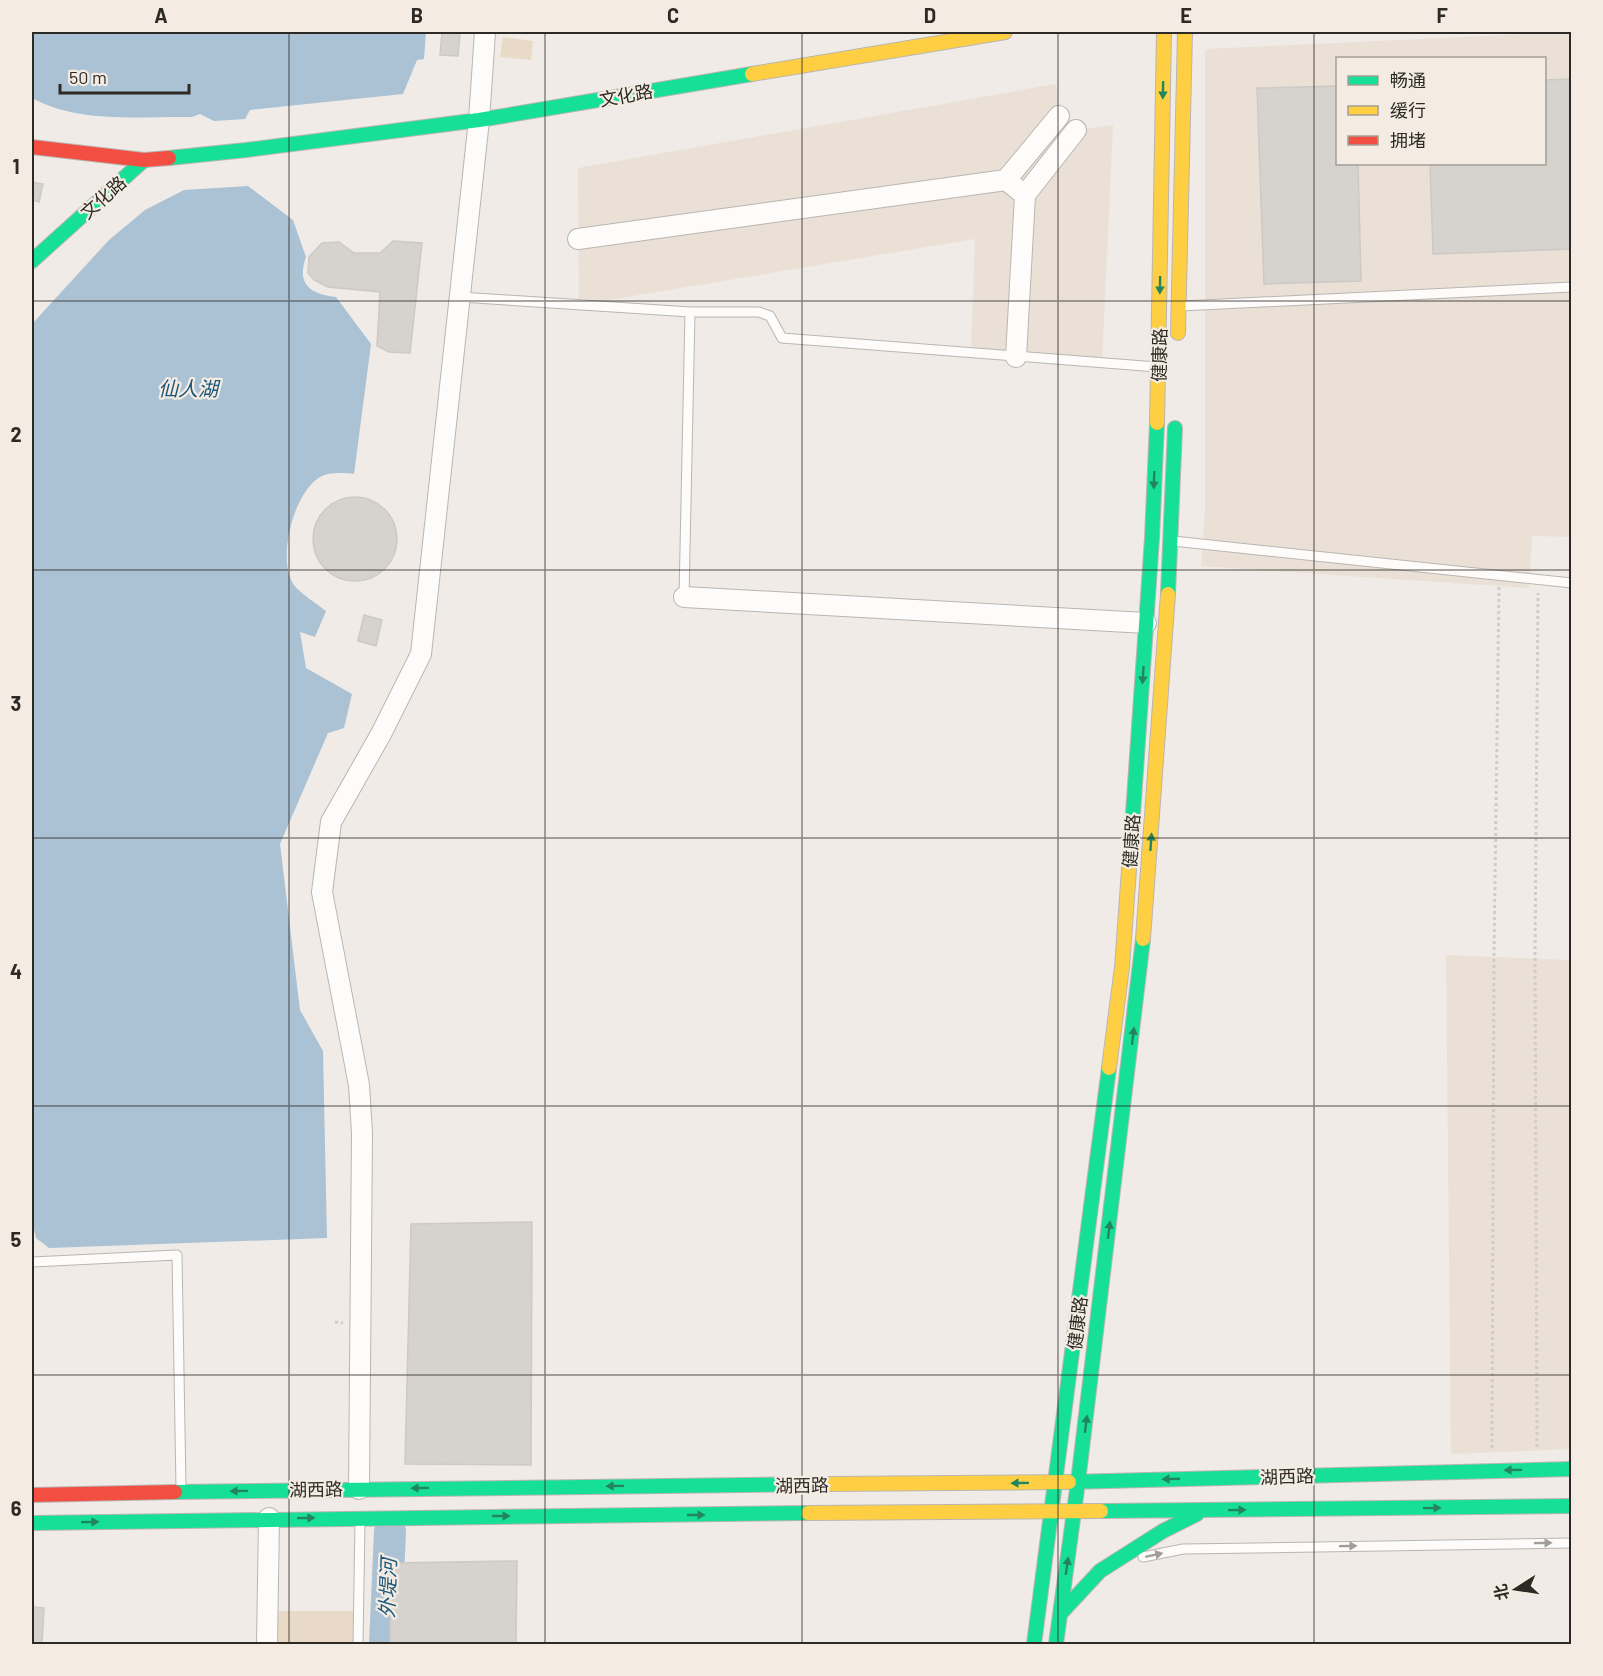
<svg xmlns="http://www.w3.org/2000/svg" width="1603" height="1676" font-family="Barlow,'Noto Sans SC',sans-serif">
<rect width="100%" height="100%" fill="#f0ebe6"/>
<path fill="#eae0d5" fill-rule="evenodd" d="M1571,32v505l-39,-1 -3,52 -328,-22 4,-52v-465zM1338,58h206v106h-206z
M1056,84l3,32 17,14 37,-5 -11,238 -131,-10 4,-114 -396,66 -1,-137z
M1570,882h1v567l-120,5 -5,-499 124,5z"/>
<path fill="#e9dac8" d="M503,37l30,4 -2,19 -31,-3z
M268,1611h90v33h-91z"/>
<path fill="#aac2d4" d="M32,32h394l-2,27 -7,1 -14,34 -153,16 -5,9 -31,2 -14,-7 -8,3c-53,-1 -112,7 -160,-19z
M248,186l45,34 13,37c-10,28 5,37 30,40l35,47 -17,130c-10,-1 -23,-2 -32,2 -28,13 -46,84 -28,109 6,8 23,19 32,26l-11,26 -15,-5 6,36 46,26 -8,34 -16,5 -48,111 20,166 23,41 4,187 -278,10 -13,-10 -4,-17v-897l77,-84 36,-30 39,-20z"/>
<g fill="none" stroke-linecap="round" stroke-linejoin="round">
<path stroke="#aac2d4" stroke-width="32" d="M385,1644l5,-112"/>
</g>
<path fill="#d6d2ce" stroke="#cdc9c5" stroke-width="1.5" d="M442,32h18l-2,24 -18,-1z
M1572,79v170l-139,5 -3,-90h114v-84z
M1338,86v78h20l3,117 -97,3 -7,-196z
M32,182l11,2 -4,18 -7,-2z
M393,241l29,2 -12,110 -21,-1 -12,-6 3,-54 -52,-5 -14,-7 -6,-7 1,-16 13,-14 17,-1 15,11h26z
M313 539a42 42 0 1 1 84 0a42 42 0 1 1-84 0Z
M364,615l18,5 -6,26 -18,-5z
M532,1222l-1,243 -126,-1 6,-240z
M517,1561l-1,83h-126l1,-81z
M32,1607l12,1 -2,36h-10z"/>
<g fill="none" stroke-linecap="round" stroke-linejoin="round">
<g stroke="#b9b6b2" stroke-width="11">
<path id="lane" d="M460,297l230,15h69l11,4 12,22 375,29
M1181,306l391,-19
M1173,541l399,42
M684,597l6,-285
M32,1262l145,-7 4,233
M1143,1557l40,-8 389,-6
M358,1644l2,-123"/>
</g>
<g stroke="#b9b6b2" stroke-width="22">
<path id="street" d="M1006,180l53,-64
M1025,195l51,-65
M578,239l428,-59 19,15 -9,162
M684,597l462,26
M359,1489l3,-356 -3,-48 -37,-193 9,-70 50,-88 40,-80 58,-534 6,-88
M267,1644l2,-126"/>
</g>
<g stroke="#b9b6b2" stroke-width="16">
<path id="fast" d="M169,158l77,-8 233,-30 273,-46
M32,261l112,-101
M1168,594l7,-166
M1132,828l20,-290 5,-115
M1069,1482l503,-13
M175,1492l652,-8
M1101,1511l471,-5
M32,1523l776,-10
M1060,1614l40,-43 63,-40 34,-17
M1034,1644l75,-576
M1056,1644l22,-162 65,-543"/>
</g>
<g stroke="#b9b6b2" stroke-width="16">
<path id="slow" d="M752,74l253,-42
M1178,333l7,-301
M1157,423l7,-391
M1143,939l25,-345
M1109,1068l13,-101 10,-139
M827,1484l242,-2
M808,1513l293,-2"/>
</g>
<g stroke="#b9b6b2" stroke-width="16">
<path id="jam" d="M32,147l112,13 25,-2
M32,1495l143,-3"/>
</g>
<path stroke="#cecdca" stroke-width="3" stroke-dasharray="3 3" stroke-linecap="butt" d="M335,1322l8,1
M1537,1447l-2,-492 3,-362
M1492,1448l2,-493 5,-368"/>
<use href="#lane" stroke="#fdfcfb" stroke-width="9"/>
<use href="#street" stroke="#fdfcfb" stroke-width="20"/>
<use href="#fast" stroke="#16e098" stroke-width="14"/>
<use href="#slow" stroke="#ffcf43" stroke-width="14"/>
<use href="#jam" stroke="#f24e42" stroke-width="14"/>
</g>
<defs><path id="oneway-solid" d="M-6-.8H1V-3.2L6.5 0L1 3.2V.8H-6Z" transform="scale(1.5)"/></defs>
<g fill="#22855f">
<use href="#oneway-solid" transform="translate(1163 90) rotate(91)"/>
<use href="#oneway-solid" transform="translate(1160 285) rotate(91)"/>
<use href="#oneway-solid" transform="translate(1154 480) rotate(92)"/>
<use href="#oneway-solid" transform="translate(1143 675) rotate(94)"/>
<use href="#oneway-solid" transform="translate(1151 842) rotate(-86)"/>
<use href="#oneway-solid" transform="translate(1133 1036) rotate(-83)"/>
<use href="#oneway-solid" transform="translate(1109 1230) rotate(-83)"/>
<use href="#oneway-solid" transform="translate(1086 1424) rotate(-83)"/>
<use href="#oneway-solid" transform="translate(1513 1470) rotate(179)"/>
<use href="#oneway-solid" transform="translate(1171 1479) rotate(178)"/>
<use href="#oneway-solid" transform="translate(1020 1483) rotate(179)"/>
<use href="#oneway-solid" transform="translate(615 1486) rotate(179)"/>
<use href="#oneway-solid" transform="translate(420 1488) rotate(179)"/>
<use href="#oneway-solid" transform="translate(239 1491) rotate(179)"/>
<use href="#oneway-solid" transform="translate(1432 1508) rotate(-1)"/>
<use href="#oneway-solid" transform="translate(1237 1510) rotate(-1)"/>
<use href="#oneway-solid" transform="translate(696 1515)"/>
<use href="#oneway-solid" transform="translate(501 1516)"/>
<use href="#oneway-solid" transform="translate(306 1518) rotate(-1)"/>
<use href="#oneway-solid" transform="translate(90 1522) rotate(-1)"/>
<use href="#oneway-solid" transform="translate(1067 1566) rotate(-82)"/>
</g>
<g fill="#9f9e9b">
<use href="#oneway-solid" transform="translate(1543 1543) rotate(-1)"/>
<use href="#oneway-solid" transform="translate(1348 1546) rotate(-1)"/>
<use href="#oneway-solid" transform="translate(1154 1555) rotate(-12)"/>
</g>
<path fill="none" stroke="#2d2a26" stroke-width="1.5" stroke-opacity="0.55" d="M289,32v1612M545,32v1612M802,32v1612M1058,32v1612M1314,32v1612M32,301h1540M32,570h1540M32,838h1540M32,1106h1540M32,1375h1540"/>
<g text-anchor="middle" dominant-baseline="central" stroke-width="4.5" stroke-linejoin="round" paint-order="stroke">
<g font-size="18" fill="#2d2a26" stroke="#f4ece2">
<text transform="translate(626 95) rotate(-10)">文化路</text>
<text transform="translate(103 197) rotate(-42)">文化路</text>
<text transform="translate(1159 355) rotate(-89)">健康路</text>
<text transform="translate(1131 841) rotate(-86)">健康路</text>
<text transform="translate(1077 1323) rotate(-83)">健康路</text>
<text transform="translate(1287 1476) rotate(-2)">湖西路</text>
<text transform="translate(802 1485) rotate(-1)">湖西路</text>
<text transform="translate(316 1489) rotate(-1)">湖西路</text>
</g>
<g font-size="20" font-style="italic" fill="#1a577c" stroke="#f4ece2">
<text x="188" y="388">仙人湖</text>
<text transform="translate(387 1588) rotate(-88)">外堤河</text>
</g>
</g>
<rect width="1603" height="1676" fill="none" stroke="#f4ece2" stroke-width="66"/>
<rect x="1336" y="57" width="210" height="108" fill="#f4ece2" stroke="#a49e97" stroke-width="1.5"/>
<rect x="1348" y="76" width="30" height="9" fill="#16e098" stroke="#a49e97" stroke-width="1.5"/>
<text x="1390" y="87" font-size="18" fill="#2d2a26">畅通</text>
<rect x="1348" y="106" width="30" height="9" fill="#ffcf43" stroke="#a49e97" stroke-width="1.5"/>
<text x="1390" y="117" font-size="18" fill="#2d2a26">缓行</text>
<rect x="1348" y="136" width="30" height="9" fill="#f24e42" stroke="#a49e97" stroke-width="1.5"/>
<text x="1390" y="147" font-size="18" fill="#2d2a26">拥堵</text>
<g transform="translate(1516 1589) rotate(258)" stroke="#f4ece2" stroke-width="4.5" paint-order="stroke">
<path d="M0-4.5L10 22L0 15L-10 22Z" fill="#2d2a26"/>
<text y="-9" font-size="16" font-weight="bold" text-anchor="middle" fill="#2d2a26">北</text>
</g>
<path d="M60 84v9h129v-9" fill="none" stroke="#2d2a26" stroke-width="3"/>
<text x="69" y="84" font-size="18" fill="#2d2a26" stroke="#f4ece2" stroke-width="4.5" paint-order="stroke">50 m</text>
<rect x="33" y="33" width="1537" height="1610" fill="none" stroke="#2d2a26" stroke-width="2"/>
<g font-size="20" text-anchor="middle" font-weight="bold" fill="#2d2a26">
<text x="161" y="23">A</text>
<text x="417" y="23">B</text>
<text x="673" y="23">C</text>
<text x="930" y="23">D</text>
<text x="1186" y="23">E</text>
<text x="1442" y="23">F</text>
<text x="16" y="174">1</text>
<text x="16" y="442">2</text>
<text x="16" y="711">3</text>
<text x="16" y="979">4</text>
<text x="16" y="1247">5</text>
<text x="16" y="1516">6</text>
</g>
</svg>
